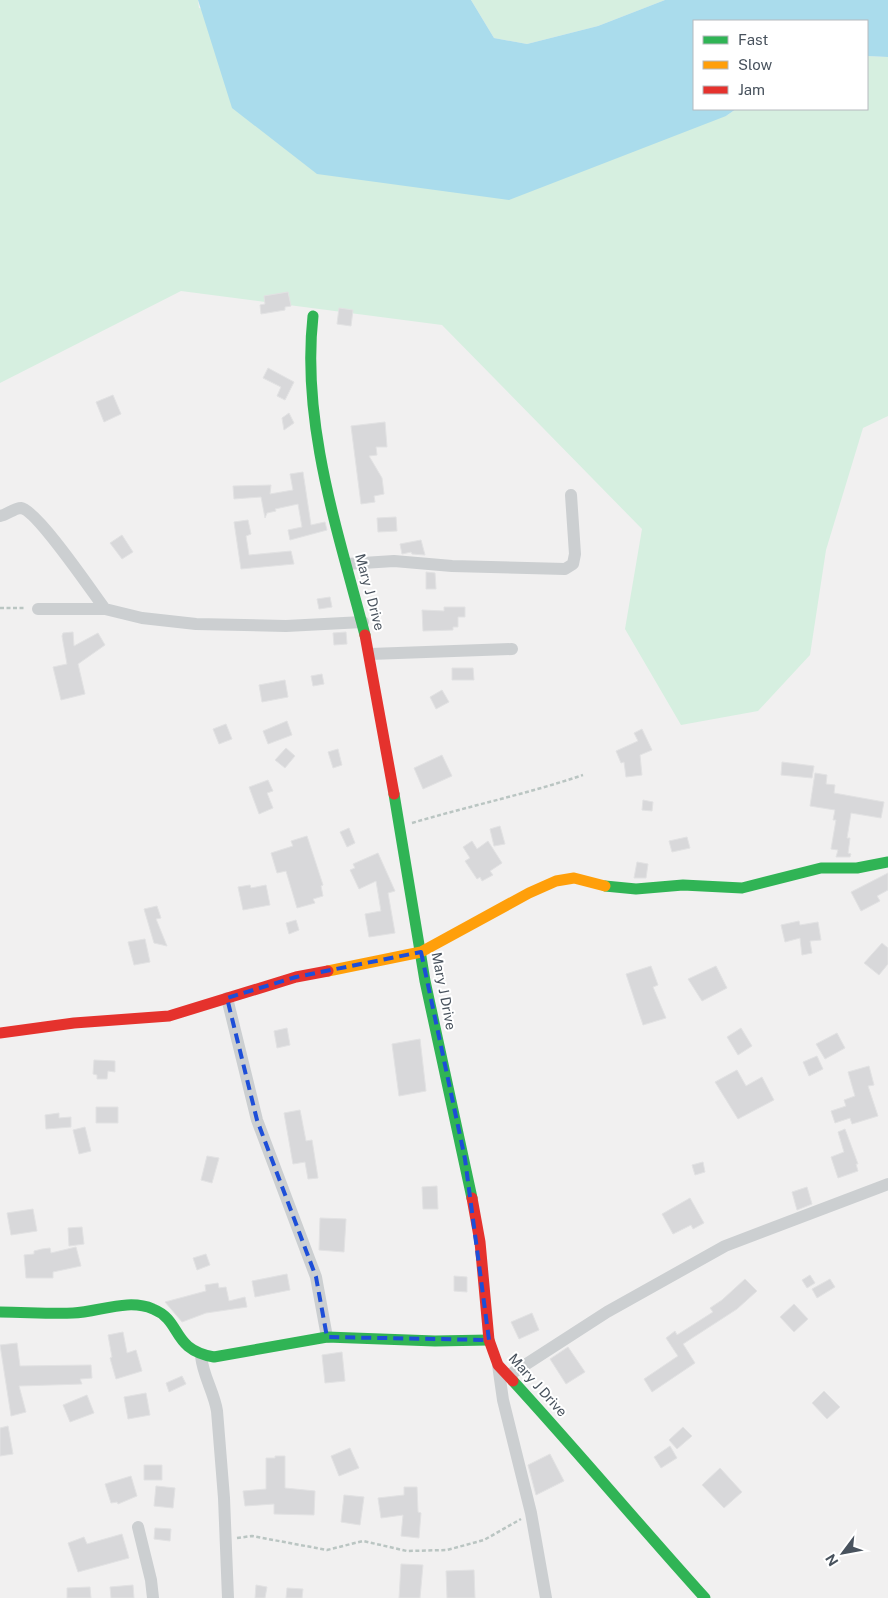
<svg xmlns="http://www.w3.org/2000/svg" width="888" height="1598" font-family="'Public Sans',sans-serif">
<rect width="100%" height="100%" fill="#f1f0f0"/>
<path fill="#d6efe0" d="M0,0h198l1,8 527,108 10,-7h131v-53l21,1v359l-25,12 -37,122 -16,105 -52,56 -77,14 -56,-96 17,-100 -200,-204 -261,-34 -181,92z
M471,0h194l-67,26 -71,18 -33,-6z"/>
<path fill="#aadcec" d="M198,0h273l23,38 33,6 71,-18 67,-26h223v57l-21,-1v-35h-173v88h42l-10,7 -217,84 -192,-26 -85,-66z"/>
<path fill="#d8d8da" stroke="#e2e2e3" d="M288,292l3,14 -6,1v3l-24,4 -1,-9 5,-1 -1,-8z
M339,308l14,2 -2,16 -14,-2z
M268,368l26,14 -9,18 -8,-4 4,-9 -18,-9z
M113,395l8,19 -17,8 -8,-20z
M289,413l5,10 -10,7 -2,-12z
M385,422l2,25h-11l1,8 -8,1 13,22 2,16 -10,2 1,6 -14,2 -10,-78z
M303,472l8,53 14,-3 2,8 -37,10 -2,-10 14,-3 -4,-23 -23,5 1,2 -9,2 -2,5 -4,-21 -27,2 -1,-13 38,-1 -1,9 23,-4 -3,-16z
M396,517l1,14 -19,1 -1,-14z
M248,520l3,14 -5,2 3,19 42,-4 3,13 -53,5 -7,-47z
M122,535l11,17 -11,7 -12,-16z
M421,540l4,15 -13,-1 -1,-2 -9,2 -2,-10z
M426,572l9,1 1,16h-10z
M330,597l2,10 -13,2 -2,-10z
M444,607h21v10h-7v10h-5v3l-30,1 -1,-21 22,1z
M73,632l1,14 24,-13 7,12 -27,19 7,30 -24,6 -8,-33 14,-3 -5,-28 1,-3z
M346,632l1,12 -13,1 -1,-12z
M452,668h21l1,12h-22z
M322,674l2,10 -11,2 -2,-10z
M285,680l3,17 -26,5 -3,-17z
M442,690l7,12 -13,7 -6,-12z
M287,721l5,14 -24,9 -5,-13z
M226,724l6,15 -13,5 -6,-15z
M642,729l10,21 -12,5 2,20 -16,2 -2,-15 -3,1 -5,-12 22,-10 -4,-8z
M286,748l9,8 -10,12 -10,-8z
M338,749l4,16 -9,3 -5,-16z
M442,755l10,21 -29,13 -9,-21z
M782,762l32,4 -2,12 -31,-3z
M815,773l12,2 -1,9 9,1 -1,8 50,9 -3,16 -30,-5 -4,25h3l-2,15 3,1 -1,3h-14l2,-7 -7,-1 5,-29h-3l2,-10 -25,-4z
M268,780l5,11 -6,2 6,15 -14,6 -10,-27z
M643,800l10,2 -1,9 -10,-1z
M500,826l5,18 -11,2 -4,-17z
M349,828l6,15 -8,4 -7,-15z
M307,836l16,49 -2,1 2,10 -10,3 2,4 -18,5 -11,-37 -9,2 -6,-20 22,-7 -2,-5z
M687,837l3,11 -18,4 -3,-11z
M472,841l5,8 11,-8 14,22 -12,8 3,4 -11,6 -2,-4 -3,2 -12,-18 5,-3 -7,-11z
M378,853l17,38 -7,2 7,40 -26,4 -4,-23 16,-3 -5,-30 -17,8 -9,-19 5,-2 -2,-4z
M637,862l11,2 -2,14h-12z
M888,873v17l-11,6 3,5 -19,10 -10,-19z
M250,885l1,3 15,-3 4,20 -27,5 -5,-23z
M157,906l4,12 -5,1 11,27 -13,-3 -10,-34z
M296,920l3,10 -10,4 -3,-11z
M799,921l1,4 18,-3 3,18 -11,1 2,12 -10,2 -2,-17 -15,4 -4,-17z
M145,939l5,23 -16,3 -6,-23z
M882,943l6,5v16l-9,11 -15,-12z
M651,966l7,19 -5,2 13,31 -23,7 -17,-51z
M716,966l11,22 -25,13 -14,-22z
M287,1028l3,17 -13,3 -3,-17z
M741,1028l11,18 -14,9 -11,-18z
M837,1033l8,15 -20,11 -9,-15z
M420,1039l6,52 -27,5 -7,-52z
M817,1056l6,13 -14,7 -6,-14z
M94,1060l21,1v11l-7,-1 -1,8h-10v-4l-4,-1z
M869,1066l5,19 -6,1 10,30 -26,8 -2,-6 -15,5 -4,-12 15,-5 -2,-6 11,-4 -7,-24z
M737,1070l9,16 16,-9 12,23 -36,19 -23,-37z
M96,1107h22v16h-22z
M300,1110l6,31 6,-1 6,38 -10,1 -3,-17 -12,2 -9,-51z
M59,1113v5l12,-1v10l-25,2 -1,-14z
M85,1127l6,24 -12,3 -6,-24z
M845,1129l13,35h-2l2,7 -20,7 -7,-21 13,-5 -6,-20z
M207,1156l12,2 -7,25 -11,-3z
M703,1162l2,10 -10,3 -3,-10z
M437,1186l1,23h-15l-1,-22z
M807,1187l5,17 -15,6 -5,-18z
M690,1198l14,25 -11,6 -2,-4 -18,9 -11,-20z
M33,1209l4,22 -26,4 -4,-22z
M320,1218l26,1 -2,33 -25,-2z
M82,1227l2,17 -15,2 -1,-18z
M76,1247l5,19 -28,6v6h-27l-2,-23 10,-1v-3l8,-2 8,-1 1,5z
M206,1254l4,11 -13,5 -4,-12z
M287,1274l3,16 -35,7 -3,-16z
M810,1275l5,8 -8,5 -5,-8z
M454,1276l13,1v15l-13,-1z
M745,1279l12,12 -20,18 -54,35 12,19 -43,29 -8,-13 34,-23 -12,-18 9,-7 2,4 36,-23 -3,-4 12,-8z
M830,1279l5,8 -18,11 -5,-9z
M218,1283l1,5 7,-1 3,14 16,-4 2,10 -41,6 -24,9 -17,-20 41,-11 -1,-6z
M794,1304l14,15 -14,13 -14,-15z
M532,1313l7,17 -20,9 -8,-17z
M123,1332l4,21 9,-3 6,21 -26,8 -6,-21 2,-1 -4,-22z
M17,1343l3,23 71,-1 1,13 -12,1 2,5 -63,2 7,26 -15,4 -11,-71z
M568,1347l17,25 -19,12 -16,-25z
M342,1352l3,29 -20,2 -3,-28z
M182,1376l4,8 -17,8 -3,-9z
M824,1391l16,16 -13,12 -15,-16z
M146,1393l4,22 -22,4 -4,-22z
M87,1395l7,18 -24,9 -7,-17z
M8,1426l5,28 -13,2v-28z
M683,1427l9,9 -15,13 -8,-9z
M670,1446l7,12 -16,10 -7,-11z
M350,1448l9,20 -20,8 -8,-20z
M550,1454l14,27 -28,14 -8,-30z
M275,1456h10v32l30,3 -1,24 -40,-1v-10l-29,2 -2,-15 23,-2v-31h9z
M144,1465h18v15h-18z
M720,1468l22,24 -18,16 -22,-23z
M131,1476l6,20 -19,8 -1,-2 -6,1 -6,-19z
M156,1486l19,2 -2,20 -19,-2z
M404,1487h13l1,25 3,1 -2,25 -18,-2 2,-21 -22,3 -3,-20 26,-3z
M344,1495l20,2 -4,28 -19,-3z
M155,1528l16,1 -1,12 -16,-2z
M122,1534l7,24 -51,14 -10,-29 16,-6 3,7z
M401,1564l22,1 -3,33h-21z
M474,1570l1,28h-28l-1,-27z
M133,1585l1,13h-23l-1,-11z
M256,1585l11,2 -2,11h-10z
M90,1587l1,11h-24v-10z
M287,1588l16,1 -1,9h-16z"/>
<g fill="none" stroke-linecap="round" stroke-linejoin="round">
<path stroke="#bac5c2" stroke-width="2.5" stroke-dasharray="4 2.5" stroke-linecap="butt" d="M0,608h26
M412,823c57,-17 115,-29 171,-48
M237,1538l15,-2 75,14 36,-9 44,10 40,-1 37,-10 37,-21"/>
<path stroke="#cccfd1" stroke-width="12" d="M0,516c7,-1 14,-8 21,-8 16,2 72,85 84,101
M347,564l47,-3 58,5 113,3 8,-5 2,-10 -4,-59
M38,609h67l37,9 54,6 90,2 77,-4
M370,654l142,-5
M227,998l30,122 59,157 11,60
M201,1356c2,20 13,36 16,55l7,87 4,100
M498,1365l5,35 28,113 15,85
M508,1376l99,-64 118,-66 163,-62
M138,1527l13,53 2,18"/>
<path stroke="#30b455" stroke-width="11" d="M313,316c-12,107 25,216 52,319
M394,794l31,187 47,217
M605,886l31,3 47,-4 59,3 79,-20h36l31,-6
M0,1312c24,0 49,2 73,1 26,-1 55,-15 80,-4 30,12 17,40 61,48l113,-20 108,4 54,-1
M513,1381c65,71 127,145 192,217"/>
<path stroke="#ff9f0a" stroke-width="11" d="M328,971l93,-19 108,-59 27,-12 18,-3 31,8"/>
<path stroke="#e5322d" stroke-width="11" d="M365,635l29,159
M0,1033l74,-10 95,-7 127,-39 32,-6
M472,1198l8,44 9,98 9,25 15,16"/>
</g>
<path fill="none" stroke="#1d4ed8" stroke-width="4" stroke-dasharray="10 6" stroke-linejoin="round" d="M421,952l44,207 24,181 -162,-3 -11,-60 -59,-157 -30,-122 69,-21z"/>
<g text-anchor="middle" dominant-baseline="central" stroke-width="4" stroke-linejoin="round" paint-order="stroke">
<g font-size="14" fill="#48525d" stroke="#fff">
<text transform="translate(370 592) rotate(75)">Mary J Drive</text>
<text transform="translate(444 991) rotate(79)">Mary J Drive</text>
<text transform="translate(538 1385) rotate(48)">Mary J Drive</text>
</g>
</g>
<rect x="693" y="20" width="175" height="90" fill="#ffffff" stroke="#b6babe"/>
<rect x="703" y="36" width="25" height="8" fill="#30b455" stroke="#b6babe"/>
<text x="738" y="45" font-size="15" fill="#48525d">Fast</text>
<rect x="703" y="61" width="25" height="8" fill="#ff9f0a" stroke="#b6babe"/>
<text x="738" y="70" font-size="15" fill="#48525d">Slow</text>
<rect x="703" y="86" width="25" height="8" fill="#e5322d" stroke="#b6babe"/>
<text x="738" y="95" font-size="15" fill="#48525d">Jam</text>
<g transform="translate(843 1553) rotate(238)" stroke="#ffffff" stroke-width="4" paint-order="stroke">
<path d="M0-4L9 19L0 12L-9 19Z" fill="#48525d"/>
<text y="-8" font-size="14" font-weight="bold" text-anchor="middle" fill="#48525d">N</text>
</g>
</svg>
